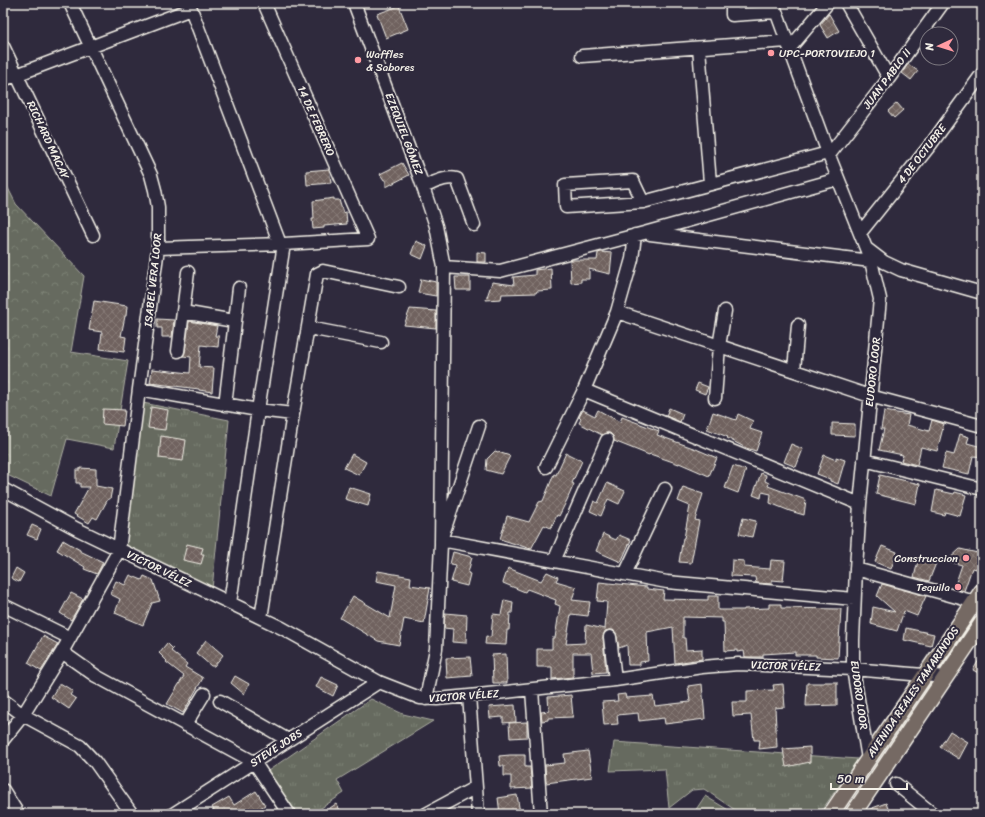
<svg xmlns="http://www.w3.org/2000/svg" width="985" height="817" font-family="Sriracha,sans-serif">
<defs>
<pattern id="grass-tufts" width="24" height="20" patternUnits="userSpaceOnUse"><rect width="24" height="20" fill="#666b5e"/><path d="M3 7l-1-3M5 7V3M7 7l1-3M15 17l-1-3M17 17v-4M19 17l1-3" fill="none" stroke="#7c8175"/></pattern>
<pattern id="forest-crowns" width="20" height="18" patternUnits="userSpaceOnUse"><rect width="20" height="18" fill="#666b5e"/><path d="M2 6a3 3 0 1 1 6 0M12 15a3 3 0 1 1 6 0" fill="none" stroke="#7c8175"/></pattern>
<pattern id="building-cross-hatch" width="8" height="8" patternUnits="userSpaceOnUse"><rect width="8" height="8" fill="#70625e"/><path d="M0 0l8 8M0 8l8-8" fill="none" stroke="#857975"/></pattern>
</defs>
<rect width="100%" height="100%" fill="#2f2a3d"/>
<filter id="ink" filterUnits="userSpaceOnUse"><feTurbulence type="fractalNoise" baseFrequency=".025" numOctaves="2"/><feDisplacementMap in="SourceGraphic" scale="8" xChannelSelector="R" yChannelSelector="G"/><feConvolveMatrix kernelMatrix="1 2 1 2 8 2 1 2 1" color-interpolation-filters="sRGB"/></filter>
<g filter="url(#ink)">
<path fill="url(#grass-tufts)" stroke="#adaea3" d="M143,403l86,17 -17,169 -86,-44z
M371,699l32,15 30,7 -96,59 7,13 -32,21h-16l-28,-43z
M614,742l244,17 -39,55h-78l-37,-25 -12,1 -23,18 -4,-39 -55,2z"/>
<path fill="url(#forest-crowns)" stroke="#adaea3" d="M3,178l13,26 68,72 -13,76 57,9 -14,87 -47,-9 -16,57 -48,-23z"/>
<path fill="#666b5e" stroke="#adaea3" d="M705,796l30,18h-42z"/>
<path fill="url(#building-cross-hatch)" stroke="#f4f1e8" d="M399,6l9,23 -22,9 -9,-24z
M829,14l10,17 -11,7 -8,-13z
M908,64l10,7 -7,9 -9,-7z
M897,103l6,7 -9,8 -6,-7z
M402,163l7,12 -23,12v-7h-2l-4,-6z
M329,169l2,14 -24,2 -1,-14z
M334,198v2h5l4,13 3,-1 1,12 -23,2v2l-11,1 -1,-10h2l-1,-18z
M416,241l11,5 -5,13 -11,-5z
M477,252l9,1v9h-9z
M601,252l11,1 -2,21 -21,-5v10h-8v3l-10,1 -1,-23h27l1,-7z
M551,268l1,22 -15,1 -1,2 -34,1 -1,5 -15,1 6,-18 22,3 -1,-8 22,-2v-5z
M455,277h15v13h-14z
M421,279l15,3v14l-18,-3z
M94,301l33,5 -1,10h-1l-4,20 5,1 -2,15 -24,-3 2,-17 -13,-2z
M410,309l26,2v17l-32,-3z
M157,319l17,1 -2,17h-10v-9h-5z
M189,321l28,5 -2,10h4l-1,11 -17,-2 -2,22 15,1 -2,24 -13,-2v-1l-49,-6 2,-14 38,4 1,-16 -8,-1 2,-4z
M698,383l10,4 -3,7 -10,-4z
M151,407l17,3 -3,20 -17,-2z
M669,408l14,6 -3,8 -14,-6z
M103,409l22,1 -2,16 -21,-2z
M583,410l12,6 3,-6 22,12 2,-5 37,14 -2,4 39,14 21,9 -8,18 -30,-13v1l-29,-10 -1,1 -35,-14 -1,-5 -3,-3h-4l-4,2 -23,-12 2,-4 -2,-2z
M884,411l25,4 -2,10 22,6 3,-11 12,4 -7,27 -16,-4 -4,18 -16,-4 2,-6 -24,-5 5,-21h-3z
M713,412l23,8 2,-6 15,7 -3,8 12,4 -6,18 -10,-3 -19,-10 1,-1 -21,-8z
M832,423l23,1v12l-23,-1z
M960,434l9,3 -2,6 15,4v10l-9,-1 -4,18 -27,-6 4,-15 8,2z
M161,436l25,4 -3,21 -24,-3z
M791,444l12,5 -7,18 -12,-5z
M495,451l15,5 -9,18 -15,-4 1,-11z
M566,453l16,8 -10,22 2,1 -7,16 -8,16 -2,-1 -6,13 -7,-3 -13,24 -31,-10 7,-23 22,6 10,-20 4,-1 11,-27 2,1z
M352,454l14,8 -7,13 -15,-7z
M824,455l12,5v-3l9,3 -7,24 -8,-3v-2l-13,-5z
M733,466l13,4 -8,23 -13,-5z
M80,468l16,1v17l16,3 -2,10h-2l-11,20 -4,-2 -4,6 -15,-9 15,-27h-9v-4h-4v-13h4z
M761,473l5,2 -1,6 4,2 -1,3 38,14 -2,15 -14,-4 -20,-8 1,-9 -9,-2 -1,6 -8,-3z
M880,475l40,9 -4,20 -40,-10z
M607,483l18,8 -6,13 -11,-5 -7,17 -11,-5 4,-10 4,2z
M349,487l22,7 -3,12 -23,-7z
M683,487l20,7 -8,26 4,1 -8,42 -12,-1 4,-24h1l6,-32 -12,-5z
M936,490l18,4 1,-2 11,3 -6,21 -15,-4 -1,3 -12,-3z
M743,518l13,3 -4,16 -13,-3z
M32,525l9,4 -4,10 -10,-4z
M603,534l13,6 3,-5 12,5 -10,22 -25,-11z
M63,540l17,10v1l23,11 -6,12 -13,-5 1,-2 -28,-17z
M187,544l16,4 -2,6h3l-3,10 -18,-4z
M882,546l15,6 -6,17 -16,-7z
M960,549l22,5v16l-10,-2 -8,23 -10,-3 8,-23 -15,-4z
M453,552l19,5 -4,16 2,1 -3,12 -16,-4 5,-17 -6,-1z
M922,557l14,6 -7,18 -15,-4 4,-16 2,1z
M732,560l12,1v6l26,2 1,-9 14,1 -2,20 -11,-1v4l-16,-1 -1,-6 -24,-1z
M16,568l8,5 -5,9 -8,-4z
M508,568l33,13 6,-9 11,5 -2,4 20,6 -4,13 18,2 -2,14 -17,-2 -5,30 19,-1 1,-18 19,4 2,-27 -10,-1 2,-19 48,5v2l17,2 -1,8 45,1v-4h10v14h26v-1l25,-1v-4h12v4l60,1 -3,49 -22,-1v-2h-21v-3l-32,2v3h-18l-1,-6 -7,1v-2l-12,1 -1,-29h-2v-4l-39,-1v21h2l1,12 16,-1v10l-27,4 -2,-36 -26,5 1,29 -8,1v3h-12l-1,-20 -8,3 -3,-15 -3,-3h-4l-4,1 -2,6 3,35 -13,1 -2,-20h-18v24l-21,2v-12h-15v-18h15v-11h3l5,-32 -5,-2 1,-4 -29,-11 -2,3 -22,-9z
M378,571l33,6 -1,8 20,3 -6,35 -20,-4 -5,26 -21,-4 -38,-23 13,-22 37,22 6,-33 -20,-4z
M130,575l12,5 2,-4 9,4 7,21 -8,2 -9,22 -28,-12 5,-14 -10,-5 6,-13 9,4z
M882,584l44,12 -9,20 -13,-5 -7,20 -26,-7 2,-17 22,5 -18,-16z
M71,593l12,6 -12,21 -11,-7z
M504,600l9,2 -1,11h-2l-1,17h-2l-1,15 -21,-1 1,-8 5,1 2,-23 8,1z
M445,613l22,2 -1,28 -14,-1 1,-13 -9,-1z
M906,628l28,6 -3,12 -27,-6z
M43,636l15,8 -17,27 -13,-8z
M206,640l17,15 -9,11h-3l-15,-13z
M167,643l6,6 -2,2 16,13 -2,3 18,11 -20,35 -16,-9 17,-28 -18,-14 1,-1 -8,-8z
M506,654l1,29h-14l-1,-28z
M982,655v20l-9,-5z
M470,657l2,19 -25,2 -1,-20z
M235,676l14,8 -5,10 -13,-11z
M321,677l17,8 -5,11 -17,-9z
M824,682h13v23l-31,1 1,-23h17z
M60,683l13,8 -3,4 6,4 -7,10 -18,-12z
M702,684l3,35 -40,5 -1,-6 -25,3 -1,-8 -21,2 1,9 -14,1 -2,-23 16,-1 -1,-6 8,-1 1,4 27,-2 2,10 35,-4 -2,-16z
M783,684l2,23 -10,1 2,39 -18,2 1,-9h-6l-3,-25 -18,1 -1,-14h15v-11l27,-1 -1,-5z
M571,695l2,22 -25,1v2l-6,1 -1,-9 8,-1 -1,-14z
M515,705l1,17 -13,1v-6l-13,1 -1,-11z
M527,722v15l-17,1 -1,-15z
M950,731l18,11 -9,17 -19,-12z
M810,747v15l-24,5 -3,-18z
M588,751l4,26 -46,6 -1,-18 20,-2 -1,-9z
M510,755h15v12h5l2,21 -21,1v-13h-7v-10h-4l-1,-10z
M256,791l9,14 -14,9h-35l-4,-7 17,-10 5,8z
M517,795l3,18 -20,1 -2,-16z
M886,803l4,11h-26l3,-4z
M336,804l7,10h-22z"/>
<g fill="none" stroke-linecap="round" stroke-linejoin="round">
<g stroke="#f4f1e8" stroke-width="15">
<path id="minor" d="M354,3l66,175 16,48 8,41 -3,277 -5,105 -10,50
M732,3v12l44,-3
M773,3l55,150 43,108 9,38 -20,205 -4,65 -3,71v29l15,90
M846,3l43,75
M3,46l90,189
M699,48l11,135
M790,48l38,-45
M582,56l205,-15
M3,80l188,-71 89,235h4l-26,166 -28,193
M829,155l60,-77 54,-75
M423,187c11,-4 22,-11 34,-8l17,46
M643,202l-10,-21 -68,4 1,22 77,-5 185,-49
M860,233l71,-89 51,-70
M650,234l221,27
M635,235l-3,24 -15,53 253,84 112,30
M158,248l126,-4 84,-5 -104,-236
M867,249l17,13 17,8 81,23
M444,267l56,4 144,-38 194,-54
M183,312l51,9
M309,328l72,14
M178,351l10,-79
M794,370l4,-45
M139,389l119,21 35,4
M584,390l276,114
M715,398l4,-52 6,-35
M225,405l14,-117
M479,426l-38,114 226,42 187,17
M864,460l118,29
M546,467l38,-77 33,-78 4,1
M3,489l74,40 205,99 97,54 41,16 17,1 32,-3 146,-16 87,-13 36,-3 115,5 93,8
M554,561l53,-121
M856,569l119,33
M625,574l40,-85
M3,605l67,33
M261,618l32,-204 24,-140 6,-3 76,16
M610,637l5,43
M62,652l34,24 158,86 35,52
M532,690l9,124
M469,696l9,118
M3,700l20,15 57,31 15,16 37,52
M220,701l68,39
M185,725l19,-31
M3,740l20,-25 39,-63 57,-102 20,-161 19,-141v-41l-3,-17 -4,-15 -81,-172
M896,784l37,30
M3,790l15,24
M173,814l206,-132
M426,814l50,-27"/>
</g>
<g stroke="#f4f1e8" stroke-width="18">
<path id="major" d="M831,814l151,-223
M853,814l129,-191"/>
</g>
<use href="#minor" stroke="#2f2a3d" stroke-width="12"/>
<use href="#major" stroke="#756964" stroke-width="15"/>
</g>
</g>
<g fill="#ff9aa2" stroke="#2f2a3d" stroke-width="1.5">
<circle cx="771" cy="53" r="4"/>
<circle cx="358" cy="60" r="4"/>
<circle cx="966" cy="558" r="4"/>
<circle cx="958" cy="587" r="4"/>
</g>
<g text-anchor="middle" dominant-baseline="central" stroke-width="4" stroke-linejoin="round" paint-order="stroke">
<g font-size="11" fill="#f4f1e8" stroke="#2f2a3d" text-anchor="start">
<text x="779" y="53">UPC-PORTOVIEJO 1</text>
<text x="366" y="54">Waffles<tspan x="366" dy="13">&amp; Sabores</tspan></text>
<text x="958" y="558" text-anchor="end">Construccion</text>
<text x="950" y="587" text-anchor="end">Tequila</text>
</g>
<g font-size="11" fill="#f4f1e8" stroke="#2f2a3d">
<text transform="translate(887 79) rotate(-53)">JUAN PABLO II</text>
<text transform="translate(316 121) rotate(66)">14 DE FEBRERO</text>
<text transform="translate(404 134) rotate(69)">EZEQUIEL GÓMEZ</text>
<text transform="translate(48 140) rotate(65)">RICHARD MACAY</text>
<text transform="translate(922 154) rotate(-52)">4 DE OCTUBRE</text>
<text transform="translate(153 280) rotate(-84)">ISABEL VERA LOOR</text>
<text transform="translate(873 372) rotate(-84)">EUDORO LOOR</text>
<text transform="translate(159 569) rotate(26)">VICTOR VÉLEZ</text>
<text transform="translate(786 666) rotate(2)">VICTOR VÉLEZ</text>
<text transform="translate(913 692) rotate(-56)">AVENIDA REALES TAMARINDOS</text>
<text transform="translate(859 695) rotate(82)">EUDORO LOOR</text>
<text transform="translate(464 696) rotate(-4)">VICTOR VÉLEZ</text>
<text transform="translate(276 748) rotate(-33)">STEVE JOBS</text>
</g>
</g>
<rect width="985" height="817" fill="none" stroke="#2f2a3d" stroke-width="16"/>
<rect x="8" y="8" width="969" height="801" fill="none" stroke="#f4f1e8" stroke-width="1.5" filter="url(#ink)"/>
<g transform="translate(939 46) rotate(266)"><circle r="19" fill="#2f2a3d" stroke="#7e7a81"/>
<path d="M0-3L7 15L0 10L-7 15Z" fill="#ff9aa2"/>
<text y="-6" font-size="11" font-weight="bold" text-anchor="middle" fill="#f4f1e8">N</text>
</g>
<path d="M831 783v6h76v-6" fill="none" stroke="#f4f1e8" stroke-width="2"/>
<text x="837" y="783" font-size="12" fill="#f4f1e8" stroke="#2f2a3d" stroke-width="3" paint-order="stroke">50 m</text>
</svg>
